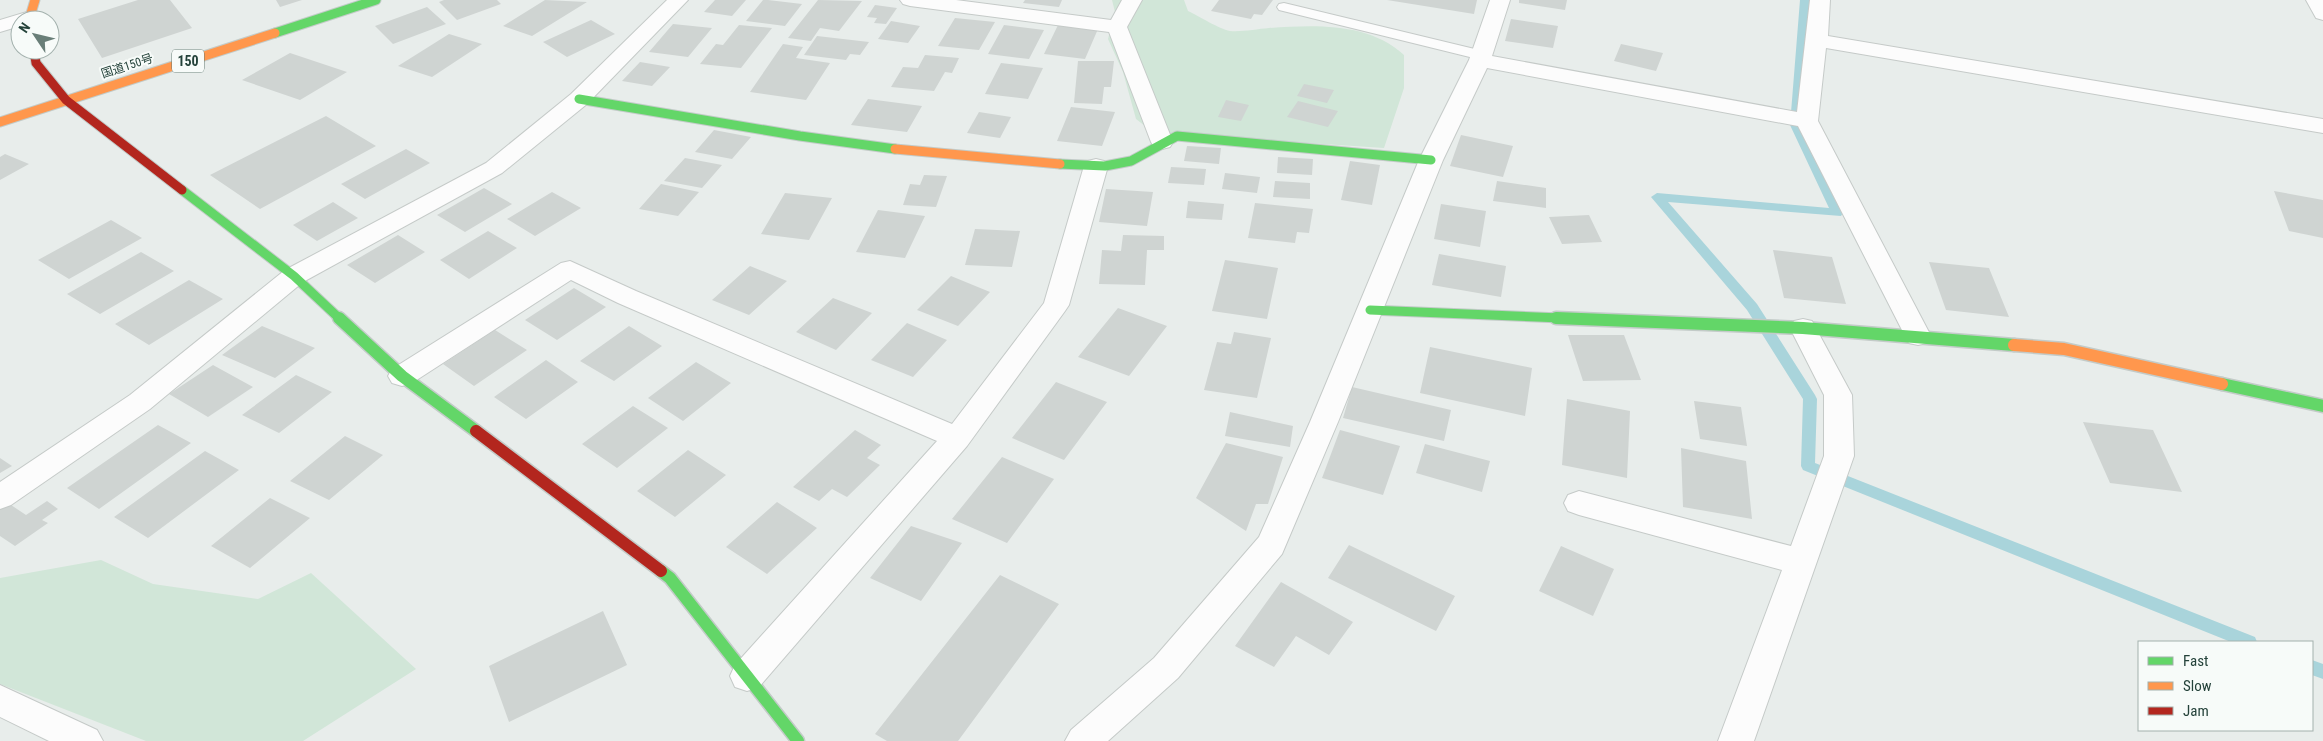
<svg xmlns="http://www.w3.org/2000/svg" width="2323" height="741" font-family="'Roboto Condensed','Noto Sans JP',sans-serif">
<rect width="100%" height="100%" fill="#e8edeb"/>
<path fill="#d1e6d8" d="M1112,0h72l4,11c11,5 31,18 42,20 12,1 27,-2 39,-3 46,-3 99,-6 135,27v33l-20,60 -230,-15 -18,-14 -13,-47 -15,-33 7,-27z
M101,560l52,24 105,15 53,-26 105,96 -113,72h-157l-146,-57v-106z"/>
<g fill="none" stroke-linecap="round" stroke-linejoin="round">
<path fill="#a9d4db" fill-rule="evenodd" d="M1800,0h10l-8,125 41,88 -2,3 -173,-14 89,102 58,91 2,4 -2,64 440,174 2,5h-26l-428,-172 -2,-4 2,-67 -56,-89 -96,-113 6,-4 172,15 -39,-83z
M2312,660l11,4v15l-11,-4z"/>
</g>
<path fill="#cfd4d2" d="M138,0h32l22,28 -90,30 -24,-39z
M276,0h26l-22,7z
M444,0h53l4,4 -44,16 -18,-18z
M545,0l42,2 -55,34 -29,-10z
M715,0h31l-14,16 -28,-4z
M763,0h5l34,4 -17,22 -39,-5z
M818,0l44,1 -23,30 -19,-3 -9,13 -23,-3z
M1025,0h37l-3,7 -36,-4z
M1219,0h54l-11,15 -8,-1 -3,5 -40,-8z
M1387,0h90l-3,14z
M1519,0h48l-2,10 -46,-7z
M875,5l22,3 -11,16 -12,-1 3,-5 -10,-1z
M427,7l19,17 -53,20 -18,-18z
M955,18l40,4 -16,28 -41,-4z
M1511,19l47,7 -5,22 -48,-7z
M591,20l24,14 -48,23 -24,-15z
M891,21l29,5 -12,17 -30,-4z
M673,24l39,4 -24,29 -39,-5z
M739,25l33,3 -31,40 -41,-4 16,-20 7,1z
M1004,25l40,5 -15,29 -41,-5z
M1058,25l40,4 -13,30 -41,-5z
M449,34l33,10 -50,33 -34,-11z
M817,36l52,6 -9,13 -10,-1 -4,6 -42,-5z
M783,44l20,3 -7,11 34,5 -24,37 -56,-8z
M1621,44l42,9 -7,18 -42,-10z
M290,53l57,19 -47,28 -58,-20z
M925,55l34,3 -7,15 -7,-1 -11,19 -43,-4 12,-20 15,1z
M1078,61h36l-3,26h-7l-2,17 -28,-1z
M640,62l30,5 -18,19 -30,-5z
M1001,63l42,5 -15,31 -43,-5z
M1304,84l30,6 -7,13 -30,-7z
M868,99l54,7 -15,26 -56,-7z
M1226,100l23,5 -8,16 -23,-4z
M1298,101l40,10 -10,16 -41,-10z
M1071,107l44,5 -13,34 -45,-5z
M979,112l32,5 -11,21 -33,-5z
M326,116l50,30 -116,63 -50,-34z
M714,130l37,7 -19,22 -37,-7z
M1461,135l52,11 -10,31 -53,-11z
M1187,146l34,2 -2,16 -35,-3z
M406,149l24,14 -65,36 -24,-15z
M5,154l24,10 -29,16v-23z
M1278,157l35,2 -1,16 -35,-2z
M685,158l37,7 -20,23 -38,-7z
M1350,161l30,4 -8,40 -31,-5z
M1171,167l35,2 -2,16 -36,-2z
M1225,173l35,4 -3,16 -35,-4z
M924,175l23,1 -11,31 -33,-2 7,-21 10,1z
M1275,181l35,2v16l-37,-2z
M1497,181l49,7v20l-53,-7z
M661,184l38,8 -21,24 -39,-7z
M484,188l28,16 -47,28 -28,-17z
M1106,189l47,3 -6,34 -48,-4z
M2274,191l49,9v38l-34,-7z
M552,192l29,16 -46,28 -28,-17z
M785,193l47,5 -23,42 -48,-6z
M1188,201l36,3 -2,16 -36,-2z
M333,202l25,16 -41,23 -24,-16z
M1255,203l58,6 -4,24 -12,-1 -2,11 -47,-5z
M1441,204l45,7 -6,36 -46,-8z
M878,210l47,6 -20,42 -49,-6z
M1589,215l13,27 -40,2 -13,-27z
M111,220l31,18 -73,41 -31,-19z
M975,229l45,2 -8,36 -47,-2z
M488,231l29,17 -48,31 -29,-19z
M398,235l27,17 -50,31 -28,-18z
M1123,235l41,1v14h-17l-2,35 -46,-1 3,-34 19,1z
M1773,250l59,7 14,47 -62,-6z
M141,252l33,19 -74,43 -33,-20z
M1439,254l67,12 -5,31 -69,-12z
M1225,260l53,8 -11,51 -55,-8z
M1929,262l60,6 20,49 -63,-7z
M750,266l37,15 -38,34 -37,-15z
M951,276l39,16 -32,34 -41,-16z
M189,280l34,19 -74,46 -34,-21z
M574,288l32,19 -49,33 -32,-20z
M833,298l39,15 -36,37 -40,-18z
M1118,308l49,18 -38,50 -51,-19z
M907,323l40,17 -34,37 -42,-17z
M262,326l53,22 -40,30 -53,-23z
M629,326l33,20 -48,35 -34,-20z
M495,330l32,20 -53,36 -31,-22z
M1234,332l37,6 -14,60 -53,-8 13,-48 14,2z
M1568,335h56l17,45 -58,1z
M1430,347l102,21 -7,48 -105,-23z
M546,360l32,22 -52,37 -32,-22z
M696,362l35,21 -48,38 -35,-23z
M213,365l40,22 -45,30 -39,-23z
M296,375l36,17 -53,41 -37,-18z
M1056,382l51,20 -43,58 -52,-22z
M1352,387l99,23 -7,31 -101,-23z
M1567,399l63,12 -3,67 -65,-13z
M1694,401l47,6 6,39 -47,-7z
M633,406l35,22 -51,40 -35,-24z
M1230,412l63,14 -3,21 -65,-11z
M2083,422l70,8 29,62 -72,-9z
M158,425l33,18 -92,66 -32,-21z
M855,430l26,15 -14,13 13,7 -33,32 -15,-8 -13,12 -26,-14z
M1340,430l60,16 -17,49 -61,-17z
M345,436l38,19 -54,45 -39,-19z
M1226,443l57,14 -15,47h-12l-10,27 -50,-33z
M1425,444l65,17 -8,31 -66,-19z
M1681,448l65,13 6,58 -69,-12z
M688,450l38,25 -51,42 -38,-26z
M205,451l34,19 -91,68 -34,-21z
M1002,457l52,22 -47,64 -55,-24z
M0,458l12,8 -12,7z
M270,498l40,20 -60,50 -39,-22z
M47,501l11,8 -16,11 6,3 -33,23 -15,-10v-28l8,-5 18,12z
M777,502l40,26 -50,46 -41,-27z
M911,526l51,17 -41,58 -51,-23z
M1349,545l106,51 -19,35 -108,-53z
M1561,546l53,23 -21,47 -54,-25z
M1000,575l59,29 -101,137h-71l-12,-7z
M1281,582l72,40 -24,33 -33,-19 -22,31 -39,-21z
M603,611l24,54 -118,57 -20,-56z"/>
<g fill="none" stroke-linecap="round" stroke-linejoin="round">
<g stroke="#c5cac8" stroke-width="2">
<path id="lane" d="M1284,3l203,49 3,3 -3,3 -5,2 -203,-50 -2,-3 2,-3z"/>
</g>
<g stroke="#c5cac8" stroke-width="2">
<path id="street" d="M667,0h21l-101,104 -85,69 -199,109 -153,127 -139,96 -11,4v-27l130,-87 155,-125 201,-107 85,-69z
M900,0h56l155,20 11,-20h20l-15,27 46,115 -3,5 -8,2 -8,-2 -3,-5 -42,-110 -199,-26 -7,-2z
M1490,0h20l-18,56 305,56 13,-112h20l-2,36 495,83v14l-497,-85 -8,73 113,215 -4,7 -9,2 -9,-2 -4,-7 -107,-210 -311,-58 -44,92 -105,262 -56,132 -104,124 -70,63h-43l6,-11 83,-72 105,-121 51,-115 109,-262 50,-100z
M2306,0h17v20l-7,-2z
M30,11l7,2 3,4 -2,3h-18v6l-20,6v-12z
M1096,159l8,2 4,5 -39,139 -4,6 -98,135 -208,241 -12,4 -12,-4 -5,-11 5,-11 202,-224 -319,-138 -47,-23 -159,103 -10,3 -10,-3 -4,-7 4,-7 169,-106 9,-2 66,30 316,133 92,-121 40,-137 4,-5z
M1803,319l9,2 40,74 2,61 -100,285h-36l64,-171 -203,-55 -11,-4 -4,-8 4,-8 11,-4 212,55 33,-90v-61l-34,-67 4,-7z
M0,685l97,45 6,11h-54l-49,-24z"/>
</g>
<g stroke="#c3cbc8" stroke-width="11">
<path id="fast-far1" d="M275,33l101,-33
M579,99l221,37 95,13
M1060,164l45,2 26,-5 46,-25 254,24
M182,190l112,86 46,43
M1370,310l216,9"/>
</g>
<g stroke="#c3cbc8" stroke-width="15">
<path id="fast" d="M339,318l63,58 74,55
M1556,318l247,10 211,17
M2222,384l101,22
M661,571l9,7 128,163"/>
</g>
<g stroke="#c3cbc8" stroke-width="11">
<path id="slow-far1" d="M29,20l6,-20
M0,122l275,-89
M895,149l165,15"/>
</g>
<g stroke="#c3cbc8" stroke-width="15">
<path id="slow" d="M2014,345l50,4 158,35"/>
</g>
<g stroke="#c3cbc8" stroke-width="11">
<path id="jam-far1" d="M34,50l2,13 30,37 116,90"/>
</g>
<g stroke="#c3cbc8" stroke-width="15">
<path id="jam" d="M476,431l185,140"/>
</g>
<use href="#lane" fill="#fcfcfc" fill-rule="evenodd"/>
<use href="#street" fill="#fcfcfc" fill-rule="evenodd"/>
<use href="#fast-far1" stroke="#63d668" stroke-width="9"/>
<use href="#fast" stroke="#63d668" stroke-width="12"/>
<use href="#slow-far1" stroke="#ff974d" stroke-width="9"/>
<use href="#slow" stroke="#ff974d" stroke-width="12"/>
<use href="#jam-far1" stroke="#b3261e" stroke-width="9"/>
<use href="#jam" stroke="#b3261e" stroke-width="12"/>
</g>
<g text-anchor="middle" dominant-baseline="central" stroke-width="4" stroke-linejoin="round" paint-order="stroke">
<g font-size="12" fill="#24423a" stroke="#f7fbf9">
<text transform="translate(127 66) rotate(-18)">国道150号</text>
</g>
<rect fill="#f7fbf9" stroke="#637a73" stroke-width="1" x="172" y="49.5" width="32" height="23" rx="4"/>
<g font-size="14" font-weight="bold" fill="#24423a">
<text x="188" y="61">150</text>
</g>
</g>
<rect x="2138" y="641" width="175" height="90" fill="#f7fbf9" stroke="#a3b1ad"/>
<rect x="2148" y="657" width="25" height="8" fill="#63d668" stroke="#a3b1ad"/>
<text x="2183" y="666" font-size="15" fill="#24423a">Fast</text>
<rect x="2148" y="682" width="25" height="8" fill="#ff974d" stroke="#a3b1ad"/>
<text x="2183" y="691" font-size="15" fill="#24423a">Slow</text>
<rect x="2148" y="707" width="25" height="8" fill="#b3261e" stroke="#a3b1ad"/>
<text x="2183" y="716" font-size="15" fill="#24423a">Jam</text>
<g transform="translate(35 35) rotate(305)"><circle r="24" fill="#f7fbf9" stroke="#a3b1ad"/>
<path d="M0-4L9 19L0 12L-9 19Z" fill="#697e78"/>
<text y="-8" font-size="14" font-weight="bold" text-anchor="middle" fill="#24423a">N</text>
</g>
</svg>
